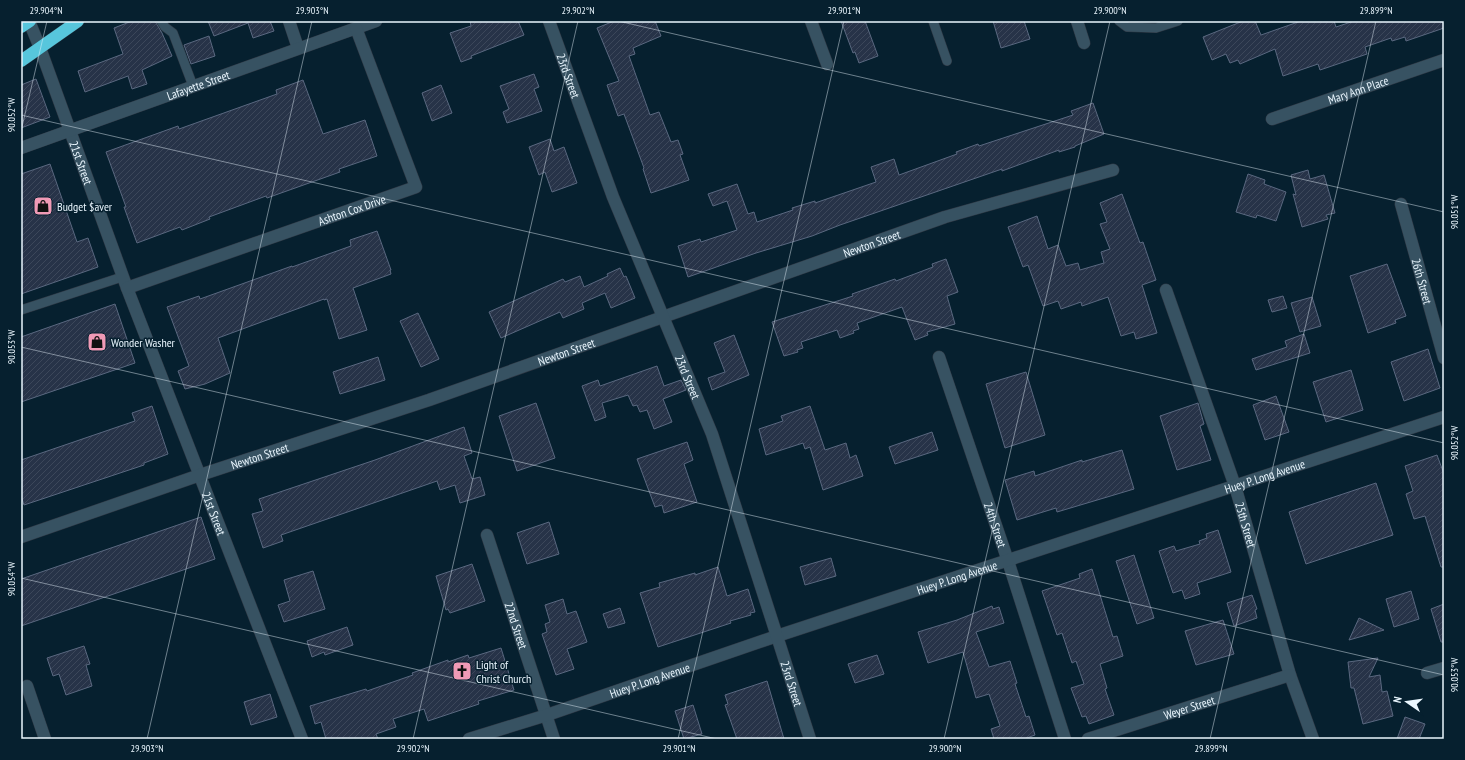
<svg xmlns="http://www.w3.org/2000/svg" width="1465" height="760" font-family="'PT Sans Narrow',sans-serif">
<defs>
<pattern id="building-hatch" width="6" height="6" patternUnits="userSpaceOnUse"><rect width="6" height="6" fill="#273348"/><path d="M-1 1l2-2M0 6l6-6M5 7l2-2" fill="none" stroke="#3c475a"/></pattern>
</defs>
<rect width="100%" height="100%" fill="#06202f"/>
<path fill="url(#building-hatch)" stroke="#5a6880" d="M132,21h23l7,12 10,23 -30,14 5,14 -15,5 -4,-13 -43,16 -7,-21 45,-17 -9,-26z
M208,21h62l4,10 -21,7 -5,-15 -34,13z
M470,21h48l6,14 -53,21 1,2 -11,4 -11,-29 21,-7z
M614,21h41l6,15 -28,12 2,6 -6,2 21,59 9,-3 12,30 7,-2 5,14 -3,1 9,25 -38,13 -8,-24 1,-1 -20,-54 -6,2 -11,-31 12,-4 -22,-53z
M841,21h24l13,35 -19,7 -4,-11 -2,1z
M993,21h31l6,18 -29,9z
M1243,21h12l6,14 40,-14h33l2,6 18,-6h90v7l-38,13 -1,-4 -13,4 -1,-3 -26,9 2,7 -47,16 -2,-6 -35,12 -8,-27 -35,15 -2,-4 -8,3 -4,-9 -14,6 -9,-23z
M209,36l6,20 -24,8 -7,-19z
M534,74l5,13 -5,2 8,22 -35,12 -4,-11 6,-3 -9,-23z
M36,79l14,38 -29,11v-43z
M303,80l20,54 42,-14 12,36 -38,13 1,3 -73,26 -1,-2 -57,21 1,2 -28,11 -2,-3 -43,16 -13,-36h2l-20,-55 72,-26 1,3 98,-35 -1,-4z
M441,85l11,28 -20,8 -10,-28z
M1093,103l11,31 -29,12v1l-16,5v-2l-57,21v-2l-162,56 -28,11 -56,17 -68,24 -10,-31 22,-7 1,3 36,-12 -10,-29 -14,5 -5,-12 29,-10 11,30 6,-2 3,10 36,-12 -1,-2 23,-7v2l61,-21 -5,-15 23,-8 5,16 58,-21 -1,-2 22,-8 1,2 94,-31 -2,-4z
M550,139l4,12 10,-4 13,36 -25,9 -7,-20 -6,3 -10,-28z
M50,164l27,78 11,-4 10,29 -77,27v-120z
M1308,170l2,9 14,-4 11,38 -9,2 2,4 -26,8 -9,-33 3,1 -5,-20z
M1248,174l17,6 -1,4 22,8 -10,29 -19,-6 -1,3 -20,-6z
M1122,194l18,49 3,-1 13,38 -14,5 15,48 -21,6 -2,-7 -13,4 -13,-39 -26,9 -1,-4 -20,7 -3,-8 -15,5 -15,-41 -5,2 -15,-40 29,-11 11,33 10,-4 8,21 12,-3 2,7 24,-7 -3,-11 9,-3 -10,-25 7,-2 -7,-19z
M377,231l14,39h-1l1,4 -38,14 14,42 -28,9 -12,-40 -3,1v-1l-106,39 12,35 -25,11 -20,5 -7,-18 11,-5 -22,-59 32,-11 1,3 92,-33v1l59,-21 -1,-6z
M946,259l12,33 -11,4 8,28 -28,8 1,3 -13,5 -13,-33 -45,16 2,6 -6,2 1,2 -14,5 -3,-8 -36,12 2,6 -6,2 1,2 -14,4 -12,-34 81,-26 -1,-2 43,-15 1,2 37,-14 -1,-3z
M1387,264l19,52 -11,4 1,3 -28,10 -18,-57z
M620,268l4,9 2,-1 9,22 -24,10 -6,-15 -23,10 2,6 -21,9 -3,-6 -59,26 -12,-26 74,-33 2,3 15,-6 4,11 24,-11 -1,-2z
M1283,296l4,12 -15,4 -4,-12z
M1312,297l9,29 -21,6 -9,-29z
M115,304l20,59 -114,39v-65z
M418,313l21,46 -18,8 -21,-46z
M1304,334l6,19 -54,17 -4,-11 35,-12 -2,-6z
M734,335l15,40 -37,15 -4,-12 17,-6 -11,-29z
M1428,349l12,39 -36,13 -13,-39z
M378,357l7,23 -45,14 -7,-22z
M657,366l7,20 17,-6 5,10 -23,9 9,23 -18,7 -7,-19 -7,2 -3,-7 -4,1 -5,-11 -26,8 4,14 -11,4 -13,-35 16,-6 2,6z
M1351,370l12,40 -37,12 -13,-40z
M1026,372l19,63 -40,13 -19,-64z
M1276,396l13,36 -24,8 -12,-35z
M536,403l19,55 -38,13 -18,-55z
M1198,403l6,21 -4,2 11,34 -34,10 -17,-54z
M152,406l16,48 -24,9v2l-120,40 -3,-9v-36l114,-39 -3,-8z
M810,406l15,44 21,-7 4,15 6,-3 7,21 -40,14 -13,-43 -5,2 -2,-6 -37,12 -7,-26 24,-8 -2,-5z
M464,427l8,26 -8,3 8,23 8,-2 5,18 -25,8 -5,-18 -15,5 -3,-9 -156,54 2,6 -20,7 -11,-34 11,-3 -4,-12 116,-39z
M932,432l6,18 -43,14 -6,-17z
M687,442l6,18 -9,4 13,38 -33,11 -2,-8 -7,2 -18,-48z
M1122,450l12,39 -77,23 -1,-4 -39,12 -12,-40 29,-9 1,5 47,-16v2z
M1437,455l7,19v93h-3l-16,-51 -11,3 -8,-25 7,-3 -8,-25z
M1376,483l17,52 -87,29 -17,-52z
M201,517l14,42 -194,67v-47z
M549,522l10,32 -32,10 -10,-31z
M1218,530l13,42 -34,11 3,11 -15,5 -3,-9 -9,3 -14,-42 15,-5 2,5 24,-7 -1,-3 8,-3 -1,-4z
M1134,555l20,63 -17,6 -21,-63z
M831,558l5,18 -31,9 -5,-18z
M472,564l13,37 -35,12 -2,-4 -2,1 -10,-34z
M718,567l9,29 21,-7 7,23 -5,1 1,2 -21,6 1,2 -73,24 -18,-54 20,-6 -1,-4 36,-10v2z
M1092,569l21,68 4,-1 6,20 -23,8 7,24 -2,1 9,26 -25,9 -3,-8 -4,1 -11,-29 13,-4 -8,-23 -4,2 -10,-30 -5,2 -15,-44 38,-13 -1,-4z
M313,571l12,38 -41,13 -6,-17 12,-4 -6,-21z
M1411,591l8,28 -25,8 -8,-28z
M1252,595l5,14 -2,1 2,8 -23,8 -7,-23z
M563,599l4,15 9,-3 11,31 -20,7 7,20 -18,6 -14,-41 5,-2 -2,-8 5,-2 -5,-17z
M1444,604v38h-3l-10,-33z
M992,606l1,3 6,-2 5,16 -28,9 13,35 21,-6 7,22 -2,1 11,33 3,-1 6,19 -11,4h-30l-3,-10 9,-3 -11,-32 -13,4 -13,-46 -35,11 -10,-31 39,-12z
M620,608l5,15 -17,5 -5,-14z
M1359,618l25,12 -35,10z
M1223,620l11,34 -38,11 -11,-34z
M347,627l6,18 -28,10 -1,-3 -12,5 -5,-16z
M84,646l6,18 -4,1 6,21 -26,9 -7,-21 -6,2 -6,-18z
M501,648l13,42 -36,11 1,3 -51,17 -4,-12 -31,10 3,8 -20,7 2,5h-52l-5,-17 -6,2 -5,-18 56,-17 1,2 46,-16 -1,-2 36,-13v2l20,-7 1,3z
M877,655l7,19 -29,9 -7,-19z
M1378,658l-9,19 11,-2 2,17 5,-1 6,25 -30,8 -9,-36h-3l-3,-26z
M767,681l17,58h-47l-12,-34 3,-1 -3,-9z
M270,694l7,23 -26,8 -7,-23z
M693,705l9,29 -18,5 -9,-28z
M1405,717l20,7 -6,15h-22z"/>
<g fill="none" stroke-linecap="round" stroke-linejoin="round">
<g stroke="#2f3844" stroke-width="10">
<path id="lane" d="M161,21l4,6 8,6 20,53
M933,21l14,40
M1119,21l8,6 29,1 22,-7
M21,310l101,-33"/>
</g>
<g stroke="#2f3844" stroke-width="13">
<g id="street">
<path id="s1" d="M29,21l11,27 87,240 175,451"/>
<path d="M289,21l9,27"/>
<path d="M811,21l16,43"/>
<path d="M1077,21l7,22"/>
<path id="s2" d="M1272,119l172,-59"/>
<path id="s3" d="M21,148l355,-127"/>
<path id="s4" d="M1401,204l43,154"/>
<path id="s5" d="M127,288l289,-101 -60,-159"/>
<path id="s6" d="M1166,290l69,196 55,189 23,64"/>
<path id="s7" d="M939,357l69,204 57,178"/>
<path id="s8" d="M487,535l67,204"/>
<path id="s9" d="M21,537l179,-62 229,-75 516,-183 168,-47"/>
<path d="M1427,673l17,-5"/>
<path d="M27,686l18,53"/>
<path id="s10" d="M469,739l78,-24 230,-79 667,-219"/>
<path id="s11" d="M1088,739l202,-64"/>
</g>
</g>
<g stroke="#2f3844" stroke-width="13">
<g id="secondary">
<path id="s12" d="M549,21l64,176 99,237 98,305"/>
</g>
</g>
<g stroke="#2f3844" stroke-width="13">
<path id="highway" d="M21,27l9,-6
M21,61l57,-40"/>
</g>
<use href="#lane" stroke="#375262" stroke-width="9"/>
<use href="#street" stroke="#375262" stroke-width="12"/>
<use href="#secondary" stroke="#375262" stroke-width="12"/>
<use href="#highway" stroke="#57c6dc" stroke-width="12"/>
</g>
<path fill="none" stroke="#eaf6fe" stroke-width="1" stroke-opacity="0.45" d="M618,21l826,191M21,115l1423,328M21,131l26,-110M21,347l1423,328M21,578l696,161M147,739l165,-718M413,739l165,-718M678,739l166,-718M944,739l166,-718M1210,739l166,-718"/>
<defs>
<g id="shop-square" transform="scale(1)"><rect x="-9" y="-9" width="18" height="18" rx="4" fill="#f09ab6" stroke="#06202f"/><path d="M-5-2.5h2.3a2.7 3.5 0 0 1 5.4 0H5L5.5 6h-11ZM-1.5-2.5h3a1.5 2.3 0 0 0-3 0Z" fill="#111"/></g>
<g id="church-square" transform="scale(1)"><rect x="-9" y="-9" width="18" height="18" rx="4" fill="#f09ab6" stroke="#06202f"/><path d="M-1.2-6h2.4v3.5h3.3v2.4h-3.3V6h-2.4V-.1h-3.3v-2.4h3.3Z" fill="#111"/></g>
</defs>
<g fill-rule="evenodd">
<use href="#shop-square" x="43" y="206"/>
<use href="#shop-square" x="97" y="342"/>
<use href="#church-square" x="462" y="671"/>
</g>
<g text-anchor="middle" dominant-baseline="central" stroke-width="3" stroke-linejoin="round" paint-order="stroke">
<g font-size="12" fill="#eaf6fe" stroke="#06202f">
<text stroke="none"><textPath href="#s12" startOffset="58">23rd Street</textPath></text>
<text stroke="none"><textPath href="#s3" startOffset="188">Lafayette Street</textPath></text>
<text stroke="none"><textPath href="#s2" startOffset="91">Mary Ann Place</textPath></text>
<text stroke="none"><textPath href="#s1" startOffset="151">21st Street</textPath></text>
<text stroke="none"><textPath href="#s5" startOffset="238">Ashton Cox Drive</textPath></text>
<text stroke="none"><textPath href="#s9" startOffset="900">Newton Street</textPath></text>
<text stroke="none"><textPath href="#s4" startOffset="80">26th Street</textPath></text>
<text stroke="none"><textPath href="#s9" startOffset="576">Newton Street</textPath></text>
<text stroke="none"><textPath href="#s12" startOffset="382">23rd Street</textPath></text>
<text stroke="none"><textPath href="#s9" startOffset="252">Newton Street</textPath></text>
<text stroke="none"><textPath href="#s10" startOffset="838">Huey P. Long Avenue</textPath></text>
<text stroke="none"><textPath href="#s1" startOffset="526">21st Street</textPath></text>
<text stroke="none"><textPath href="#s7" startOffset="177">24th Street</textPath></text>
<text stroke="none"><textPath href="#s6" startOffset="248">25th Street</textPath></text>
<text stroke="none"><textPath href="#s10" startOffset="514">Huey P. Long Avenue</textPath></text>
<text stroke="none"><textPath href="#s8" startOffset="95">22nd Street</textPath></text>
<text stroke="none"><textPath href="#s10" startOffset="190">Huey P. Long Avenue</textPath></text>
<text stroke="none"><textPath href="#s12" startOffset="706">23rd Street</textPath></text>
<text stroke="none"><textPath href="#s11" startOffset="106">Weyer Street</textPath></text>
</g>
<g font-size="12" fill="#eaf6fe" stroke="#06202f" text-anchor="start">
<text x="57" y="206">Budget $aver</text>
<text x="111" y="342">Wonder Washer</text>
<text x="476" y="664">Light of<tspan x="476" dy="14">Christ Church</tspan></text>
</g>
</g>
<rect width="1465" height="760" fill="none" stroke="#06202f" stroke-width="44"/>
<g transform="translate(1407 702) rotate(283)" stroke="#06202f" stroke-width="3" paint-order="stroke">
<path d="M0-3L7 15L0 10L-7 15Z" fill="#eaf6fe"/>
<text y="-6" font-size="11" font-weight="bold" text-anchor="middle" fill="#eaf6fe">N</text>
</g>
<rect x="22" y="22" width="1421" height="716" fill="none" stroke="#eaf6fe" stroke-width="1.5"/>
<g font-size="10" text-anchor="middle" fill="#eaf6fe">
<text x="46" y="14">29.904°N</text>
<text x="312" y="14">29.903°N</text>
<text x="578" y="14">29.902°N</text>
<text x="844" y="14">29.901°N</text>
<text x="1110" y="14">29.900°N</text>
<text x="1376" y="14">29.899°N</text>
<text transform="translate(11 115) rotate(-90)" y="4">90.052°W</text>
<text transform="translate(1454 212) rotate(-90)" y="4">90.051°W</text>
<text transform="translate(11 347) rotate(-90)" y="4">90.053°W</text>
<text transform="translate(1454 443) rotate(-90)" y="4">90.052°W</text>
<text transform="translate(11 579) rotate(-90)" y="4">90.054°W</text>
<text transform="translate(1454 675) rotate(-90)" y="4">90.053°W</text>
<text x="147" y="752">29.903°N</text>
<text x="413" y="752">29.902°N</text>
<text x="679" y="752">29.901°N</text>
<text x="945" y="752">29.900°N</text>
<text x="1211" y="752">29.899°N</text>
</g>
</svg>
